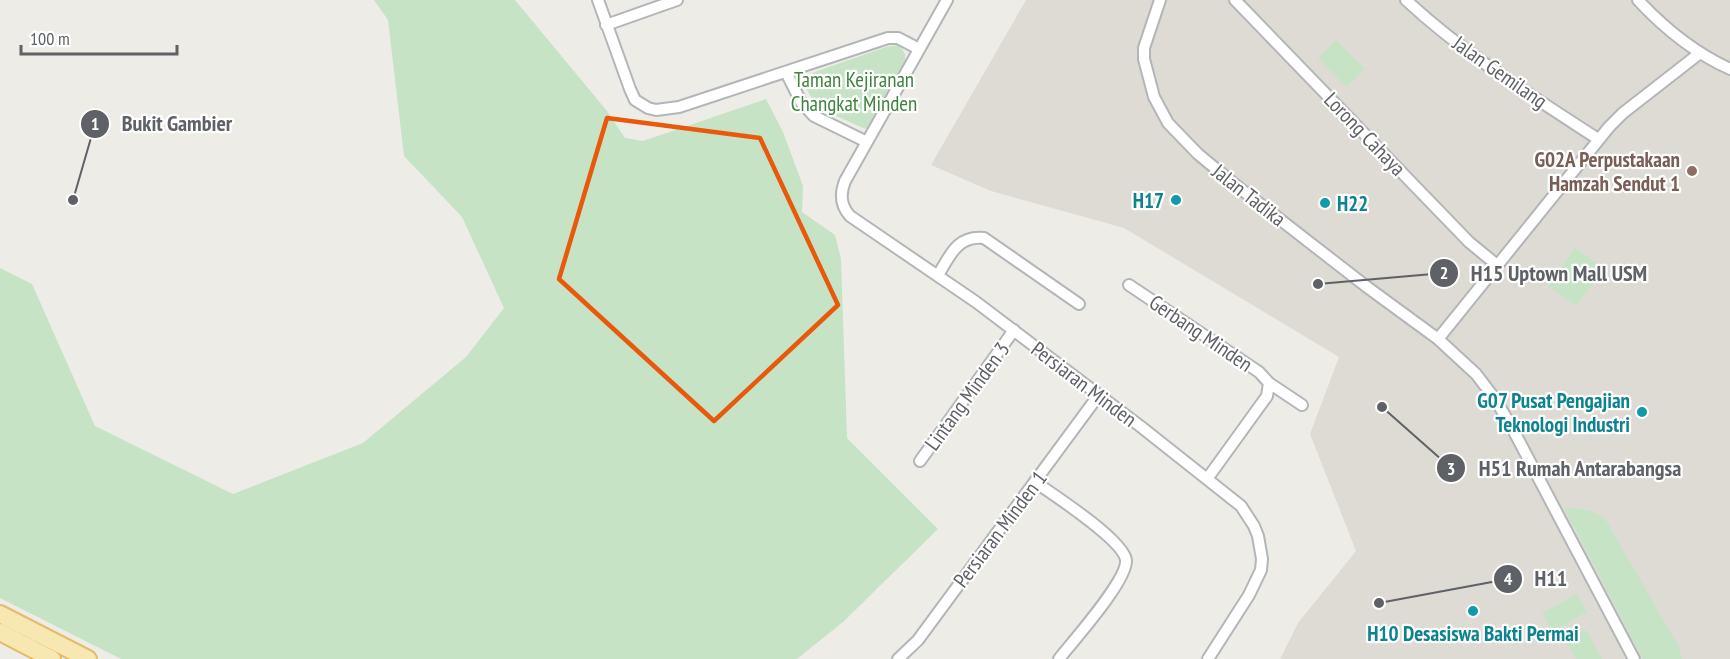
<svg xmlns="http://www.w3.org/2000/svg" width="1730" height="659" font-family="'PT Sans Narrow',sans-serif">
<rect width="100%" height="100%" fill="#eeece6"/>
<path fill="#dedbd4" d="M1026,0h704v659h-450l18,-36 58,-72 -46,-117 29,-77 -215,-129 -133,-37 -60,-26z"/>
<path fill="#c7e3c5" d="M374,0h141l92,111 18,27 18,3 123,-42 17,33 20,54 -1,26 33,23 6,24 6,179 91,91 -95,93 -46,37h-676l-121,-61v-330l32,16 63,142 138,68 130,-51 103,-86 38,-49 -42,-91 -58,-61 -16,-136z
M1336,40l29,29 -19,18 -28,-29z
M897,45c8,4 9,10 8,18l-36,64 -4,2 -44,-20 -9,-10 -8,-15 5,-10 77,-27z
M1575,248l21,15 -8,11 8,6 -20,26 -28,-20z
M1564,508c14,0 31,1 42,12l73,127 3,12h-39z
M1577,594l10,18 -35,20 -10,-19z
M1586,630l16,29h-26l-10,-18z"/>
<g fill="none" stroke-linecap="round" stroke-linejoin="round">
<g stroke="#b3b6b9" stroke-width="14">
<path id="street" d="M598,0l32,89 5,11 13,8 8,2 23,-3 209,-69h10l21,11
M947,0l-102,181c-5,13 -5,24 5,35l126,86 164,124 101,80 13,20 4,10 4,23 -1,11 -12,25 -41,64
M1160,0l-16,48v11l10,38 14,26 30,31 35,29 134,104 71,52 38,35 19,25 15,25 124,235
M1235,0l234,242 28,23
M1406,0c58,54 126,96 192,139
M1638,0c26,28 57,53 92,69
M606,25l71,-25
M786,72l15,30 13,14 53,26
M938,275c12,-19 19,-40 46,-37l95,66
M1129,285l130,87 10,11 -2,13 -60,83
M1438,339l171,-212 14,-14 77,-60
M1269,383l33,22
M920,461l94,-131
M1035,482c19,13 88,58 91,78 2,20 -53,81 -67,99
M898,659l20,-19 180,-244"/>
</g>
<g stroke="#e4bb69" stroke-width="20">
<path id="primary" d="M0,614l88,45
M0,632l52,27"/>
</g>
<use href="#street" stroke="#fff" stroke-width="10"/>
<use href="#primary" stroke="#f7e8b2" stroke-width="16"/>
</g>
<path fill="none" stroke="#e8590c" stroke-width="4.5" stroke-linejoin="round" d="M607,118l153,20 78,167 -124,116 -155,-142z"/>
<circle fill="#8d6e63" stroke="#fff" stroke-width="2" cx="1692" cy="171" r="6"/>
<g fill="#0f9aa8" stroke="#fff" stroke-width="2">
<circle cx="1176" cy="200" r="6"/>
<circle cx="1325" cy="203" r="6"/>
<circle cx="1642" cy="412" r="6"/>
<circle cx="1473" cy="611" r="6"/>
</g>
<g text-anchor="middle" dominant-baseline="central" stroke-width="4.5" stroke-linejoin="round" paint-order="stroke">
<g font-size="21" fill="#5e6165" stroke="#fff">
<text transform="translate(1500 72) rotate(35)">Jalan Gemilang</text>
<text transform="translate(1365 134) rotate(46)">Lorong Cahaya</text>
<text transform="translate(1249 195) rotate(38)">Jalan Tadika</text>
<text transform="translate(1201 333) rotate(34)">Gerbang Minden</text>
<text transform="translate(1084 384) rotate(37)">Persiaran Minden</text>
<text transform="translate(967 396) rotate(-54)">Lintang Minden 3</text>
<text transform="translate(1000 529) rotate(-53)">Persiaran Minden 1</text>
</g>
<g font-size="21" fill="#3f833e" stroke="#fff">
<text x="854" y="79">Taman Kejiranan<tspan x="854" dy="24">Changkat Minden</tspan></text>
</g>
<g font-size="21" font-weight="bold" fill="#785e54" stroke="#fff" text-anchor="end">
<text x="1680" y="159">G02A Perpustakaan<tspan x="1680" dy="24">Hamzah Sendut 1</tspan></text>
</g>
<g font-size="21" font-weight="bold" fill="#0d838f" stroke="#fff" text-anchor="end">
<text x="1164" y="200">H17</text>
<text x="1337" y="203" text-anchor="start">H22</text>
<text x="1630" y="400">G07 Pusat Pengajian<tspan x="1630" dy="24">Teknologi Industri</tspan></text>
<text x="1473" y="633" text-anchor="middle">H10 Desasiswa Bakti Permai</text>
</g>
</g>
<path fill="none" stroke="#5e6165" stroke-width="2" d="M73 200L95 124M1318 284L1444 273M1382 407L1451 468M1379 603L1508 579"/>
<g fill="#5e6165" stroke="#fff" stroke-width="2">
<circle cx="73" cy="200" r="6"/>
<circle cx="1318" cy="284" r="6"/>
<circle cx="1382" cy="407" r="6"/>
<circle cx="1379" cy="603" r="6"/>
<circle cx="95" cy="124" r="15"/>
<circle cx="1444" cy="273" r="15"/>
<circle cx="1451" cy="468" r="15"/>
<circle cx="1508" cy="579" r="15"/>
</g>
<g font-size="18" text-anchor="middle" font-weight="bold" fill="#fff">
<text x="95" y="130">1</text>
<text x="1444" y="279">2</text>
<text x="1451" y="475">3</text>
<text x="1508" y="585">4</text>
</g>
<g font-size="22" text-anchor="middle" font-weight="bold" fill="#5e6165" stroke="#fff" stroke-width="4.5" stroke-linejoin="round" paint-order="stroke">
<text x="177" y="131">Bukit Gambier</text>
<text x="1559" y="281">H15 Uptown Mall USM</text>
<text x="1580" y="476">H51 Rumah Antarabangsa</text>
<text x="1551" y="586">H11</text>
</g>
<path d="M21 45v9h156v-9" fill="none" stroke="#5e6165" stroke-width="3"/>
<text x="30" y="45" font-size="18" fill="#5e6165" stroke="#ffffff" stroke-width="4.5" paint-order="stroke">100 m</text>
</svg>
